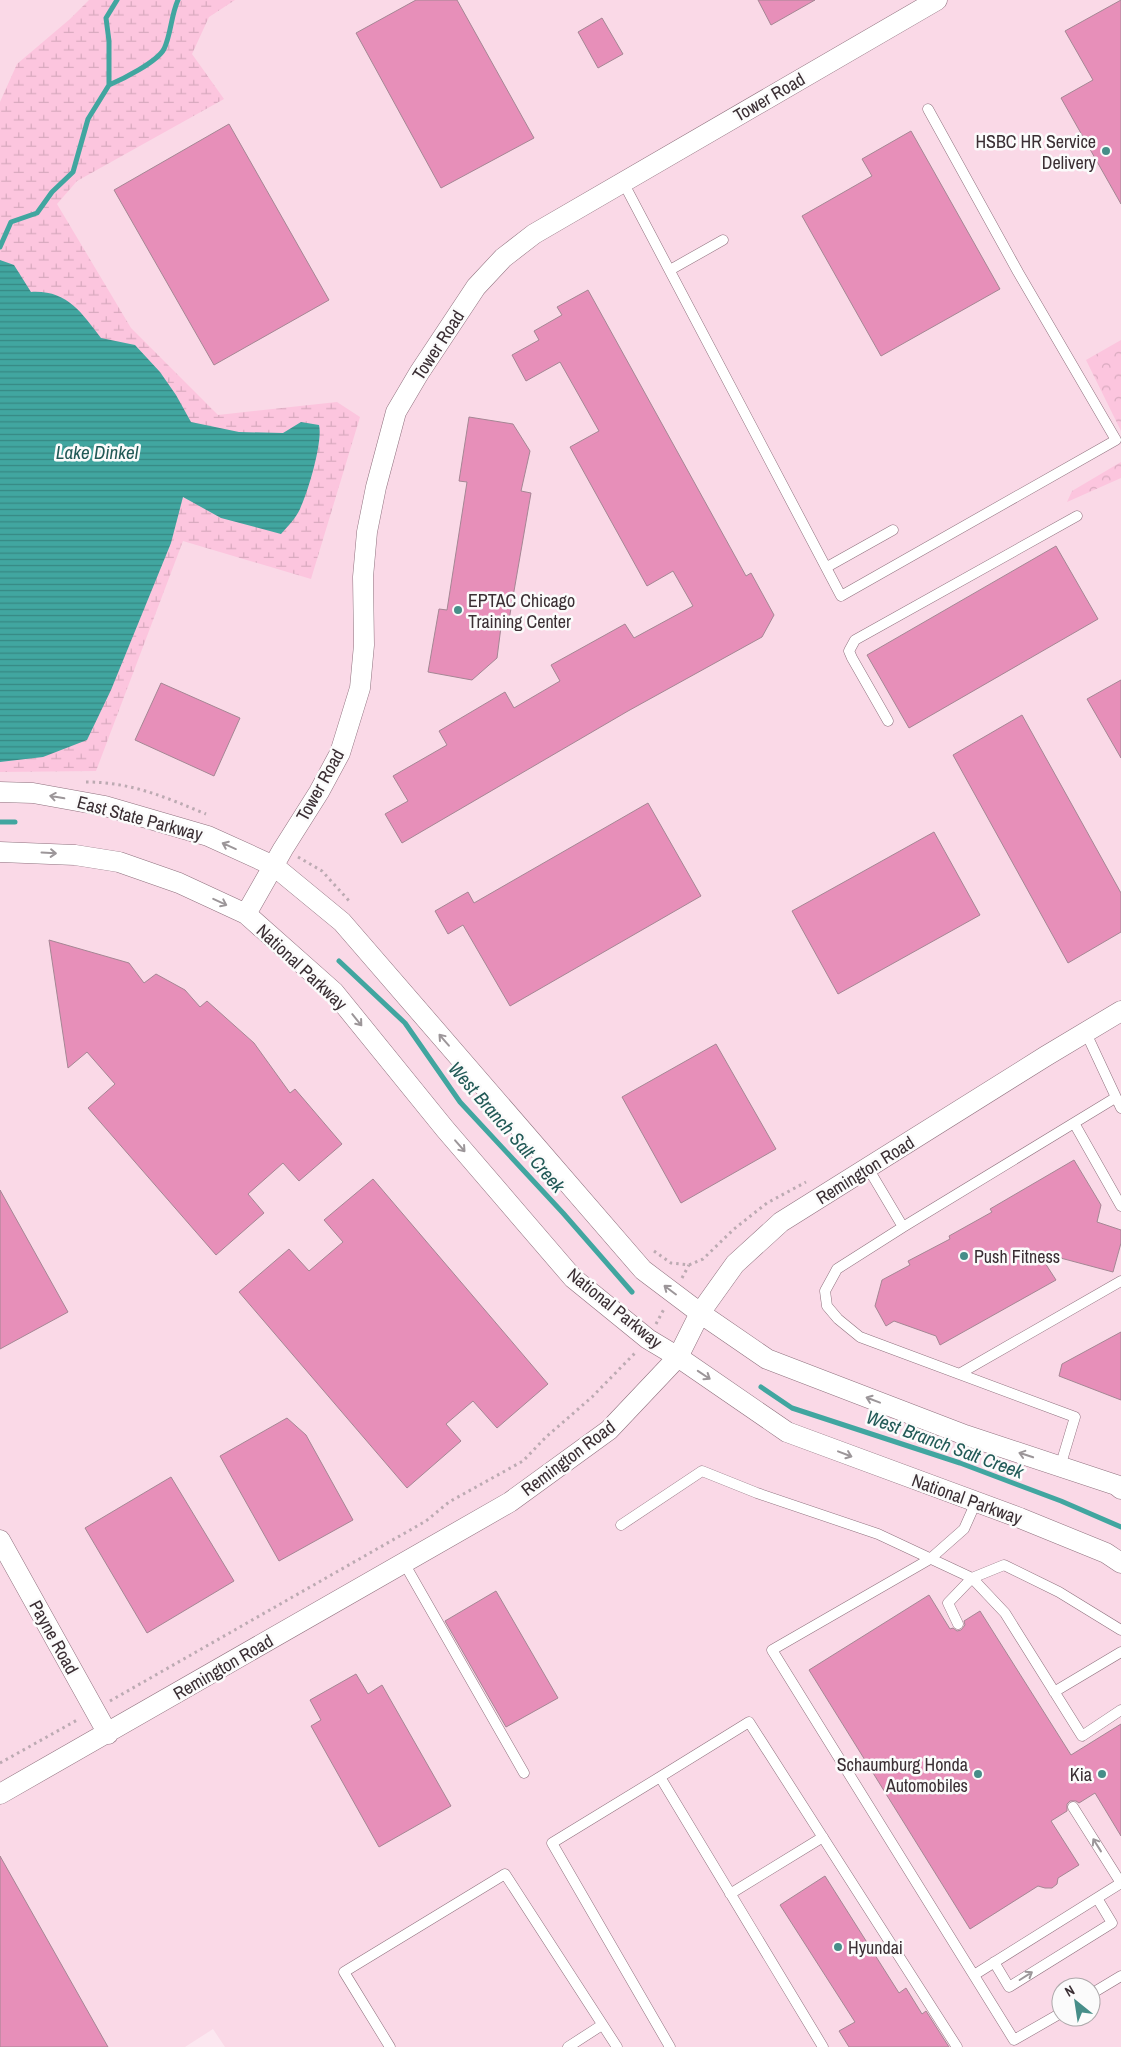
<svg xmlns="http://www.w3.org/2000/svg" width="1121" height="2047" font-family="'Archivo Narrow',sans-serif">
<defs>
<pattern id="forest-crowns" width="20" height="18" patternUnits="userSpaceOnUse" patternTransform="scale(1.25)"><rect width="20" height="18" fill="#fcc5de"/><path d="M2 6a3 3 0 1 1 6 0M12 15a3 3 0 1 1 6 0" fill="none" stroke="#d9aabf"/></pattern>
<pattern id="wetland-marsh" width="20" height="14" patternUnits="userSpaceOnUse" patternTransform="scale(1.25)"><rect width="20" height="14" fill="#fcc5de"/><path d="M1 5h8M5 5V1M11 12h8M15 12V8" fill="none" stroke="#d9aabf"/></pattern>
<pattern id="water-rules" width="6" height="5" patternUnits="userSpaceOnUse" patternTransform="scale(1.25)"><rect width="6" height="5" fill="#41a6a0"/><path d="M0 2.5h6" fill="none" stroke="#378883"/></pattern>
</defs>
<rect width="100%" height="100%" fill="#fce7f0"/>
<path fill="#fad9e7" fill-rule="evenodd" d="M0,0h1121v2047h-896l-12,-18 -28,18h-185zM1061,1987h30v30h-30z"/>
<path fill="url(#forest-crowns)" d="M1121,340v91l-35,-71z
M1121,462v16l-54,24 5,-11z"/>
<path fill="url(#wetland-marsh)" d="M89,0h146l-26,17 -17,37 32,45 -147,82 -20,23 74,124 87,87 119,-13 23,15 -49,162 -128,-38 -87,230 -96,1v-670l17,-38 53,-45z"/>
<path fill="url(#water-rules)" d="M0,260l14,5 17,27c36,-2 50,20 70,46l34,7 25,27 16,23 15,27 48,10 44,1 18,-11 18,3c4,17 -11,67 -19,84 -4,9 -12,17 -19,25l-60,-16 -38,-21 -12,46 -60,147 -24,50 -44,17 -43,5z"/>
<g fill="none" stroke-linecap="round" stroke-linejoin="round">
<path stroke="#41a6a0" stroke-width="5" d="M109,85c14,-6 48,-23 55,-36 7,-14 7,-34 14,-49
M0,247l11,-25 26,-9 15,-21 21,-20 15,-53 21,-34v-44l-3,-23 11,-18
M0,822h15
M339,961l66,62 55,79 103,111 69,79
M761,1387l31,21 168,55 101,38 60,26"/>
</g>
<path fill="#e78fb9" stroke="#a58694" d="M416,0h41l77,138 -93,50 -85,-155z
M758,0h57l-44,25z
M1121,0v204l-60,-106 32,-18 -28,-49z
M602,18l21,36 -25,14 -20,-36z
M229,124l100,176 -115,65 -100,-175z
M911,131l89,158 -119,67 -79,-140 70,-40 -10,-17z
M588,290l158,286 5,-3 23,42 -12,22 -134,74 -226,132 -17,-29 23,-13 -15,-25 54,-31 -8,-14 66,-39 9,16 46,-27 -9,-16 74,-41 9,14 59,-32 -20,-35 -26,15 -77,-139 29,-16 -39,-69 -34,19 -14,-26 27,-15 -5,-9 28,-16 -5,-8z
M469,417l44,7 17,27 -9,40 10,2 -22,127 -7,-1 -5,39 -25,22 -44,-8 11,-63 8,1 20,-128 -8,-1z
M1056,546l42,73 -189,109 -42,-73z
M1121,680v78l-34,-59z
M161,683l79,35 -26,58 -79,-36z
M1022,715l99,178v39l-53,31 -115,-208z
M648,803l53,93 -191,110 -47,-81 -15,9 -13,-23 33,-19 6,11z
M934,832l46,83 -142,79 -46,-83z
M49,940l80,23 15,20 12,-9 29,16 15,17 7,-6 47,42 36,50 5,-4 47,55 -43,37 -16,-18 -35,31 16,19 -48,42 -128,-147 27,-24 -28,-32 -19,16z
M716,1044l60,105 -95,54 -59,-106z
M1074,1160l27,45 -4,17 24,8v13l-8,29 -75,-20 18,28 -116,65 -4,-9 -42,-15 -8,5 -11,-20 7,-26 28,-15 -2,-4 42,-22 -1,-3 43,-24 -2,-3z
M373,1179l175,205 -51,44 -24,-27 -27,23 15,17 -54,47 -168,-196 50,-43 20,22 34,-29 -19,-22z
M0,1190l68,122 -68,37z
M1121,1332v68l-62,-24 3,-12z
M287,1418l19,17 47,85 -74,41 -59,-105z
M171,1477l63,104 -87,52 -62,-105z
M496,1591l62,107 -52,29 -61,-106z
M929,1595l21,34 3,-1 4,3 4,-1 4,-5 -1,-4 16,-10 91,144 50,-31v112l-26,-43 -16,10 -3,-2h-6l-3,3v7l-16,10 28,44 -21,13 -1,6 -5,4h-7l-7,-2 -68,43 -161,-259z
M356,1674l12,20 14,-9 69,121 -72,41 -68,-121 10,-6 -11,-20z
M0,1856l108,191h-108z
M825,1876l74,117 7,-5 16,26 4,-3 23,36h-100l-10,-16 16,-9 -75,-117z"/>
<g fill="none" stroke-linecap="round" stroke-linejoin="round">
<g stroke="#8f717e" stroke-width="11">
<path id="service" d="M623,182l218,414 275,-156 -98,-168 -90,-163
M670,270l53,-30
M827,567l66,-37
M888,721l-36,-63 -3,-7 6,-11 222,-124
M1086,1033l35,75
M1074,1123l47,83
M868,1168l35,59 -66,42 -12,22 2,15 11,13 22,18 215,80 -15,50
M903,1227l212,-129
M959,1374l162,-93
M976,1502l-12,27 -34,30 -158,91 242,390 47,-27
M621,1525l81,-54 55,22 121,41 94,44 33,35 77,123 39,-26
M404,1563l120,210
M958,1624l-10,-21 24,-25 32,-13 55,27 62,38
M1054,1692l67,-40
M660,1777l-108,66 118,204
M1073,1807l48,76
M730,1894l93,-57
M994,1962l15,25 103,-64 -15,-25
M974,1975l147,-92
M1091,1994l30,-18
M390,2047l-46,-75 161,-98 112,173
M568,2047l34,-22
M823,2047l-163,-270 89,-55 208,325"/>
</g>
<g stroke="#8f717e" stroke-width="21">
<path id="minor" d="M0,792l33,1 72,13 103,30 66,30 68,56 301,348 57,43 67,46 198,76 151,50 5,4
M0,852l75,3 44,7 60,21 67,31 88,78 111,137 128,149 75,61 30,18 109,75 233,86 86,35 15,10
M246,914l37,-65 36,-57 21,-39 20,-65 4,-43 -1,-68 4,-45 9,-45 20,-75 23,-39 57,-86 27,-29 31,-24 403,-234
M0,1540l108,194
M0,1794l510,-292 99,-72 69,-73 22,-44 35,-49 46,-42 265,-166 75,-45"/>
</g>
<path stroke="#bcaab2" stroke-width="3" stroke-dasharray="2.5 4" stroke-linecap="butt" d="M86,782c45,0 79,15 120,32
M298,857l24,14 29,32
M654,1251l17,12 18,2 14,-6 31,-30 33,-26 39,-21
M682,1278l7,-13
M656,1324l8,-15
M110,1701l316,-180 23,-19 74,-41 23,-24 46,-40 43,-44
M0,1763l79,-44"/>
<use href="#service" stroke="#fff" stroke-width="10"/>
<use href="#minor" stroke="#fff" stroke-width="20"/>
</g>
<defs><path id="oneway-shaft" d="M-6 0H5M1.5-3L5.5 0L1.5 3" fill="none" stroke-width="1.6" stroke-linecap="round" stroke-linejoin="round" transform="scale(1.25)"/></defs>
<g stroke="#9c9699">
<use href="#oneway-shaft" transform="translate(57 797) rotate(-170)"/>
<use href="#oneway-shaft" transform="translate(229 846) rotate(-156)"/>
<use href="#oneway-shaft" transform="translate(49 853) rotate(3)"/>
<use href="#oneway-shaft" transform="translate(220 902) rotate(25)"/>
<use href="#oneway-shaft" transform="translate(357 1020) rotate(51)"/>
<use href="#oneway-shaft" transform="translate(444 1040) rotate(-131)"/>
<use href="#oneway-shaft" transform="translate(460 1146) rotate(49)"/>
<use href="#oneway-shaft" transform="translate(670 1290) rotate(-143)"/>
<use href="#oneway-shaft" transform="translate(704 1375) rotate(34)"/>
<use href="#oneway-shaft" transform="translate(873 1400) rotate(-159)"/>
<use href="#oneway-shaft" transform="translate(845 1454) rotate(21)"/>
<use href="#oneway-shaft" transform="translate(1026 1455) rotate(-162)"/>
<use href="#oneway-shaft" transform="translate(1097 1845) rotate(-122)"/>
<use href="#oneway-shaft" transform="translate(1026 1976) rotate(-32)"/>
</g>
<g fill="#478e89" stroke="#fbfbfb" stroke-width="2">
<circle cx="1106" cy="151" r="5"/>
<circle cx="458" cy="610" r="5"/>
<circle cx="964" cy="1256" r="5"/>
<circle cx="978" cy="1774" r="5"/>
<circle cx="1102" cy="1774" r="5"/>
<circle cx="838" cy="1947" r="5"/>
</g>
<g text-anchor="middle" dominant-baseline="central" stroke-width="5" stroke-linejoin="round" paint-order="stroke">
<g font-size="18" fill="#3a2e33" stroke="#fbfbfb">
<text transform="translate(769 97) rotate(-30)">Tower Road</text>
<text transform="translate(438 345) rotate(-57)">Tower Road</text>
<text transform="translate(320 785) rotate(-61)">Tower Road</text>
<text transform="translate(140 818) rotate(15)">East State Parkway</text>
<text transform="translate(302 967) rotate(43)">National Parkway</text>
<text transform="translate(865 1170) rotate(-32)">Remington Road</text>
<text transform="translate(615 1308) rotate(39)">National Parkway</text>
<text transform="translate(568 1458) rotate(-37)">Remington Road</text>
<text transform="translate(967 1499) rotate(20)">National Parkway</text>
<text transform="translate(54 1637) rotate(61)">Payne Road</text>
<text transform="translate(223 1667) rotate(-30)">Remington Road</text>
</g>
<g font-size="18" fill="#3a2e33" stroke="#fbfbfb" text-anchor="end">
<text x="1096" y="141">HSBC HR Service<tspan x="1096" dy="21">Delivery</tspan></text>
<text x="468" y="600" text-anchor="start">EPTAC Chicago<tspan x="468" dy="21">Training Center</tspan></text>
<text x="974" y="1256" text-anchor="start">Push Fitness</text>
<text x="968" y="1764">Schaumburg Honda<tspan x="968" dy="21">Automobiles</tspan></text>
<text x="1092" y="1774">Kia</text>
<text x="848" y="1947" text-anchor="start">Hyundai</text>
</g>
<g font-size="19" font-style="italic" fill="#215956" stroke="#fbfbfb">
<text x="97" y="452">Lake Dinkel</text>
<text transform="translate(507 1127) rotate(49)">West Branch Salt Creek</text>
<text transform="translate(945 1444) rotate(20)">West Branch Salt Creek</text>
</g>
</g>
<g transform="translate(1076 2002) rotate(330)"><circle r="24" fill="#fbfbfb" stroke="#aea9ab"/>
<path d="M0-4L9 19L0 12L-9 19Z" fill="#478e89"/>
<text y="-8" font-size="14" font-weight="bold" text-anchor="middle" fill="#3a2e33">N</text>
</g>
</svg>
